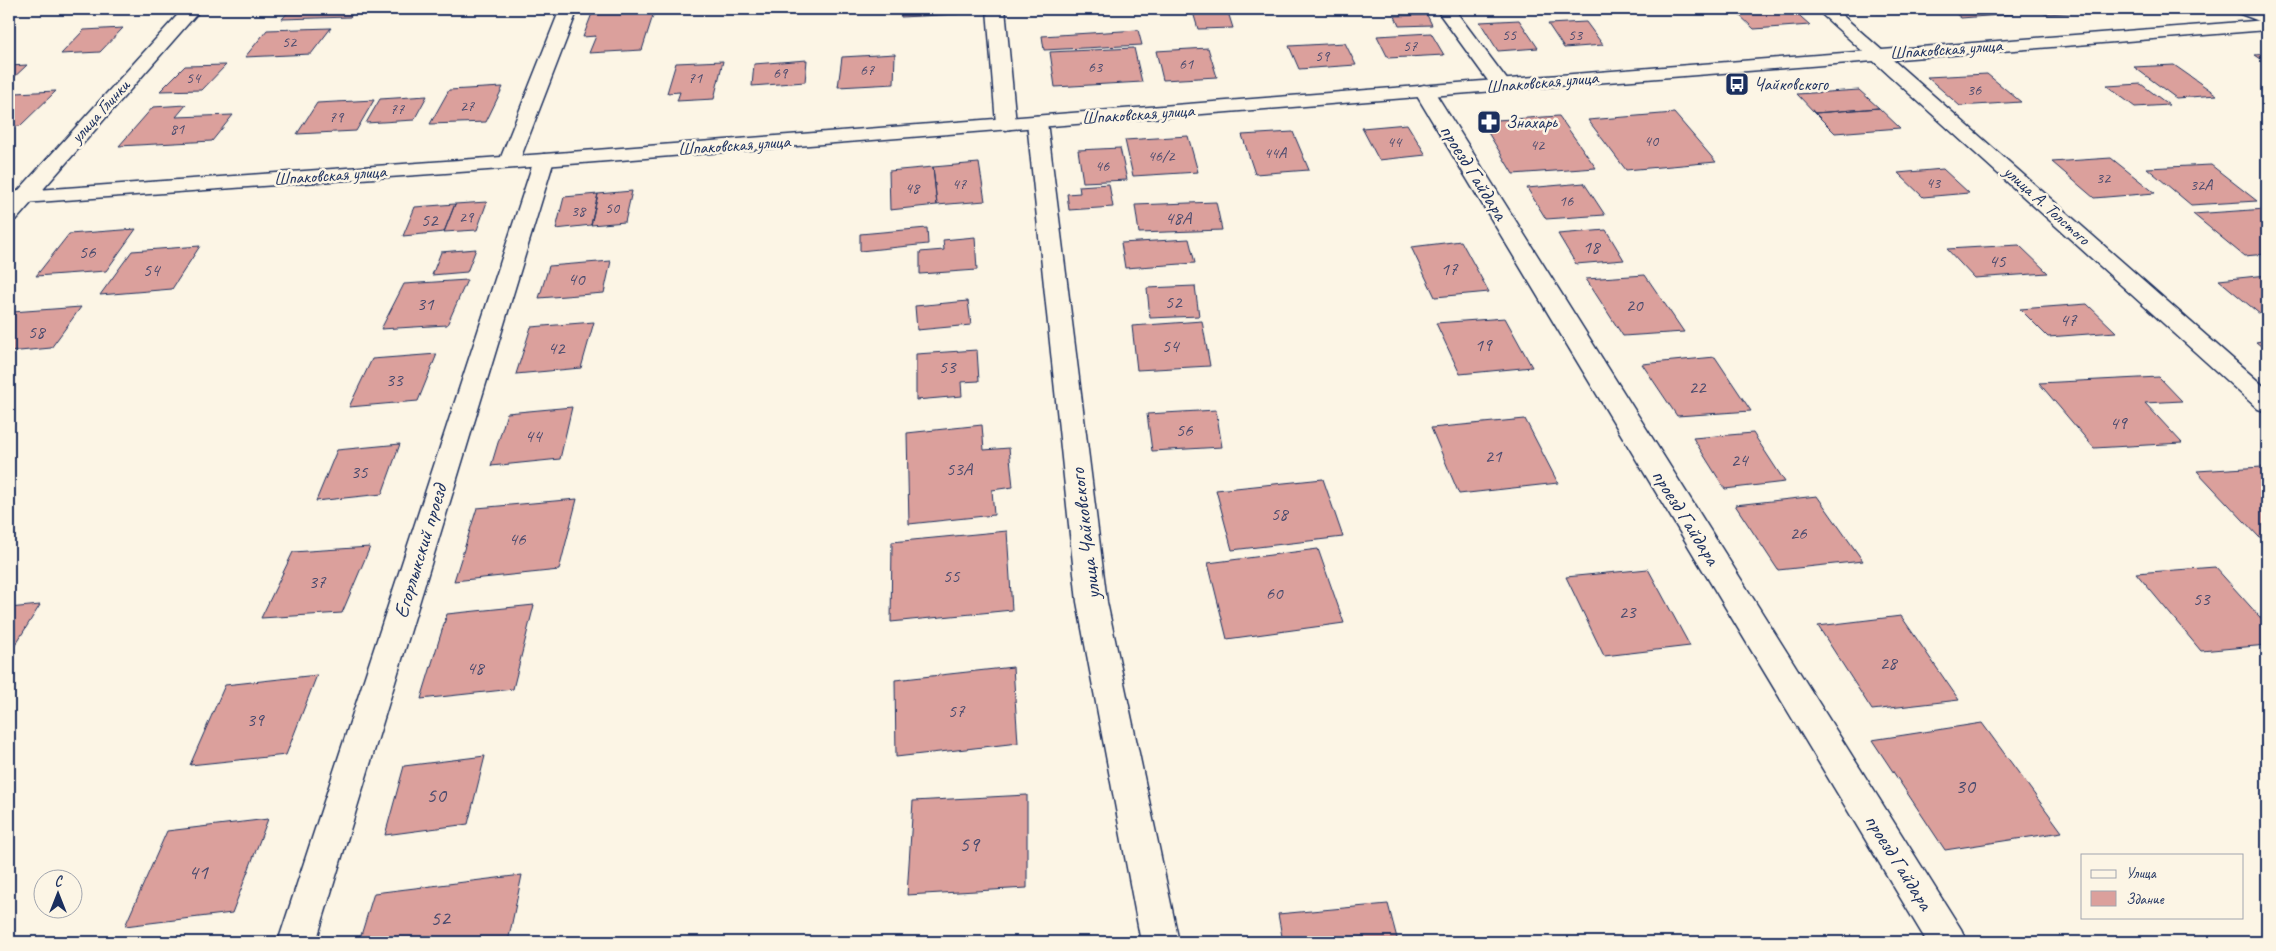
<svg xmlns="http://www.w3.org/2000/svg" width="2276" height="951" font-family="Caveat,sans-serif">
<rect width="100%" height="100%" fill="#fcf5e5"/>
<filter id="ink" filterUnits="userSpaceOnUse"><feTurbulence type="fractalNoise" baseFrequency=".02" numOctaves="2"/><feDisplacementMap in="SourceGraphic" scale="10" xChannelSelector="R" yChannelSelector="G"/><feConvolveMatrix kernelMatrix="1 2 1 2 8 2 1 2 1" color-interpolation-filters="sRGB"/></filter>
<g filter="url(#ink)">
<path fill="#dba09c" stroke="#1b2f5e" d="M103,9h42l-46,4z
M291,9h65l-6,8 -68,2z
M655,9l-13,41 -53,3 7,-17 -13,1 10,-26z
M901,9h56l1,5 -57,3z
M1192,9h35l6,19 -35,1z
M1595,9h45l-43,2z
M1733,9h59l18,16 -56,4z
M1872,9h24l4,3 -23,1z
M1898,9h40l3,3 -37,2z
M1950,9h56l7,5 -52,4z
M2037,9h61l4,2 -57,3z
M1427,15l5,10 -33,1 -4,-10z
M1519,20l19,28 -40,3 -18,-29z
M1586,22l17,23 -39,3 -16,-24z
M123,28l-23,24 -39,2 23,-24z
M331,28l-20,26 -66,3 22,-27z
M1138,30l4,15 -98,5 -2,-14z
M1431,33l13,22 -56,3 -11,-22z
M1345,43l11,22 -57,4 -10,-23z
M1134,48l8,34 -87,5 -5,-35z
M1208,48l9,29 -54,3 -7,-29z
M895,54l-1,30 -56,3 4,-30z
M2267,54v9l-12,-8z
M807,60l-2,22 -53,4 2,-22z
M723,61l-9,38 -37,2 3,-9 -13,1 9,-30z
M27,65l-18,17v-16z
M226,65l-24,25 -42,1 25,-25z
M2174,65l43,30 -41,3 -42,-31z
M1987,74l34,28 -61,4 -33,-29z
M2141,84l28,21 -34,2 -28,-21z
M503,87l-17,35 -56,2 19,-34z
M1859,90l20,18 -64,5 -18,-19z
M56,91l-36,35 -11,1v-27l7,-7z
M427,96l-13,24 -48,3 14,-24z
M374,100l-18,31 -59,3 20,-31z
M186,105l-10,12 57,-2 -21,26 -93,5 34,-39z
M1879,108l21,20 -65,5 -20,-20z
M1674,113l42,49 -90,8 -38,-50z
M1559,116l37,52 -83,6 -32,-53z
M1407,124l19,31 -47,5 -17,-32z
M1293,132l16,38 -54,4 -13,-39z
M1188,136l10,36 -65,4 -8,-36z
M1120,148l7,32 -44,2 -5,-32z
M2111,158l44,35 -61,5 -42,-36z
M979,163l6,38 -48,4 -4,-38z
M2211,165l46,36 -66,4 -44,-37z
M933,167l4,38 -47,5 -1,-39z
M1943,169l26,24 -46,4 -25,-24z
M1584,183l21,32 -59,4 -19,-31z
M1109,184l4,23 -44,3 -2,-16 13,-1 -1,-7z
M632,191l-7,31 -34,3 7,-31z
M598,194l-7,31 -35,4 8,-32z
M487,202l-10,28 -33,2 11,-28z
M1216,202l6,28 -83,3 -4,-28z
M455,204l-11,28 -41,4 12,-29z
M2266,209l1,45 -23,2 -51,-42z
M927,228l1,16 -68,7v-17z
M136,229l-30,42 -70,5 33,-42z
M1606,230l18,30 -48,4 -18,-30z
M975,237l2,33 -57,4v-22l24,-2 -1,-10z
M1189,239l6,24 -70,5 -4,-25z
M1461,241l28,51 -54,5 -24,-50z
M2019,245l29,28 -74,5 -27,-29z
M200,246l-28,43 -72,6 32,-44z
M476,249l-9,23 -35,3 9,-23z
M611,261l-7,32 -65,5 10,-32z
M1645,275l39,57 -61,4 -37,-57z
M2267,275v45l-48,-40z
M467,280l-20,45 -66,4 23,-45z
M1195,286l4,30 -49,2 -3,-30z
M968,301l3,24 -54,5 -2,-24z
M2087,304l29,28 -68,5 -28,-28z
M81,307l-30,41 -42,4v-36l3,-4z
M1505,318l27,49 -72,7 -24,-51z
M1202,321l8,45 -73,4 -5,-44z
M594,322l-13,46 -65,6 15,-47z
M2267,340v11l-11,-9z
M977,350l2,31 -18,1 1,14 -46,4v-46z
M437,354l-19,47 -69,6 23,-48z
M1715,357l36,54 -74,5 -35,-52z
M2159,377l23,24 -37,2 37,40 -88,5 -55,-65z
M572,407l-12,52 -69,7 16,-53z
M1216,410l6,37 -70,4 -5,-37z
M1525,419l33,64 -99,11 -28,-66z
M982,425l2,25 25,-2 4,39 -21,3 2,25 -85,9 -2,-91z
M1753,433l32,49 -60,7 -32,-51z
M400,444l-18,50 -66,7 21,-51z
M2262,467l5,5v65h-8l-62,-66z
M1323,479l20,58 -111,13 -16,-60z
M1817,496l46,65 -85,9 -43,-65z
M577,499l-18,71 -105,11 23,-73z
M1007,531l5,79 -121,12 1,-80z
M370,547l-28,66 -81,5 32,-66z
M1318,549l26,74 -117,16 -19,-76z
M2215,567l52,58v20l-66,6 -65,-78z
M1648,569l42,77 -86,10 -38,-79z
M40,605l-31,50v-47z
M534,605l-21,84 -92,10 26,-85z
M1901,616l58,84 -87,10 -54,-84z
M1013,667l5,76 -122,14 -1,-77z
M317,675l-31,80 -96,10 35,-80z
M1982,723l80,109 -117,18 -73,-110z
M485,756l-17,68 -83,11 19,-69z
M1027,795v93l-120,7 6,-94z
M268,819l-36,94 -107,13 42,-95z
M522,875l-14,67h-149l15,-49z
M1388,904l10,38h-115l-5,-28z"/>
<g fill="none" stroke-linecap="round" stroke-linejoin="round">
<g stroke="#1b2f5e" stroke-width="3">
<path id="street" d="M183,9h18l-184,210 -8,2v-20z
M560,9h18l-59,153 -3,4 -7,2 -7,-2 -3,-4z
M987,9h18l11,115 -3,4 -7,2 -7,-2 -3,-4z
M1436,9h18l57,76 -3,4h-14z
M1816,9h19l432,380v23l-9,-3z
M2235,9h23l9,4v11l-29,-11z
M1424,85l7,2 3,4 527,838 6,13h-40l-513,-851 3,-4z
M1037,116l7,2 3,4 60,480 72,340h-38l-64,-340 -50,-480 3,-4z
M544,154l7,2 3,4 -238,782h-38l256,-782 3,-4z"/>
</g>
<g stroke="#1b2f5e" stroke-width="3">
<path id="secondary" d="M2267,20v10l-1723,136 -535,38v-12l535,-38z"/>
</g>
<use href="#street" fill="#fcf5e5" fill-rule="evenodd"/>
<use href="#secondary" fill="#fcf5e5" fill-rule="evenodd"/>
</g>
</g>
<defs>
<g id="bus-square" transform="scale(1.25)"><rect x="-9" y="-9" width="18" height="18" rx="4" fill="#1b2f5e" stroke="#fcf5e5"/><path d="M-5-6H5V4H4V6H2V4H-2V6H-4V4H-5ZM-3.5-4V0h7V-4ZM-3.5 1.2v1.5H-2V1.2ZM2 1.2v1.5H3.5V1.2Z" fill="#fff"/></g>
<g id="pharmacy-square" transform="scale(1.25)"><rect x="-9" y="-9" width="18" height="18" rx="4" fill="#1b2f5e" stroke="#fcf5e5"/><path d="M-2-6h4v4h4v4h-4v4h-4v-4h-4v-4h4Z" fill="#fff"/></g>
</defs>
<g fill-rule="evenodd">
<use href="#bus-square" x="1737" y="84"/>
<use href="#pharmacy-square" x="1489" y="122"/>
</g>
<g text-anchor="middle" dominant-baseline="central" stroke-width="5" stroke-linejoin="round" paint-order="stroke">
<g font-size="16" fill="#4b4b6e">
<text x="1509" y="35">55</text>
<text x="1575" y="35">53</text>
<text x="289" y="42">52</text>
<text x="1410" y="46">57</text>
<text x="1322" y="56">59</text>
<text x="1186" y="64">61</text>
<text x="1095" y="67">63</text>
<text x="867" y="70">67</text>
<text x="780" y="73">69</text>
<text x="193" y="78">54</text>
<text x="695" y="78">71</text>
<text x="1974" y="90">36</text>
<text x="467" y="106">27</text>
<text x="397" y="109">77</text>
<text x="336" y="117">79</text>
<text x="177" y="129">81</text>
<text x="1651" y="141">40</text>
<text x="1394" y="142">44</text>
<text x="1537" y="145">42</text>
<text x="1275" y="153">44А</text>
<text x="1161" y="156">46/2</text>
<text x="1102" y="166">46</text>
<text x="2103" y="178">32</text>
<text x="1933" y="183">43</text>
<text x="959" y="184">47</text>
<text x="2201" y="185">32А</text>
<text x="912" y="188">48</text>
<text x="1566" y="201">16</text>
<text x="612" y="208">50</text>
<text x="578" y="211">38</text>
<text x="466" y="217">29</text>
</g>
<g font-size="18" fill="#1b2f5e" stroke="#fcf5e5">
<text transform="translate(1946 49) rotate(-4)">Шпаковская улица</text>
<text transform="translate(1542 82) rotate(-5)">Шпаковская улица</text>
<text transform="translate(100 111) rotate(-48)">улица Глинки</text>
<text transform="translate(1138 114) rotate(-4)">Шпаковская улица</text>
<text transform="translate(734 145) rotate(-4)">Шпаковская улица</text>
<text transform="translate(330 175) rotate(-4)">Шпаковская улица</text>
<text transform="translate(2047 205) rotate(42)">улица А. Толстого</text>
</g>
<g font-size="18" fill="#1b2f5e" stroke="#fcf5e5" text-anchor="start">
<text x="1754" y="84">Чайковского</text>
<text x="1506" y="122">Знахарь</text>
</g>
<g font-size="19" fill="#4b4b6e">
<text x="1178" y="218">48А</text>
<text x="429" y="220">52</text>
<text x="1591" y="247">18</text>
<text x="87" y="252">56</text>
<text x="1997" y="261">45</text>
<text x="1449" y="269">17</text>
<text x="151" y="270">54</text>
<text x="576" y="279">40</text>
<text x="1173" y="302">52</text>
<text x="425" y="304">31</text>
<text x="1634" y="305">20</text>
<text x="2068" y="320">47</text>
<text x="36" y="332">58</text>
<text x="1483" y="345">19</text>
<text x="1170" y="346">54</text>
<text x="556" y="348">42</text>
<text x="947" y="367">53</text>
<text x="394" y="380">33</text>
<text x="1697" y="387">22</text>
<text x="2118" y="423">49</text>
<text x="1184" y="430">56</text>
<text x="533" y="436">44</text>
<text x="1493" y="456">21</text>
<text x="1739" y="460">24</text>
<text x="959" y="469">53А</text>
<text x="359" y="472">35</text>
<text x="1279" y="514">58</text>
<text x="1798" y="533">26</text>
<text x="517" y="539">46</text>
<text x="951" y="576">55</text>
<text x="317" y="582">37</text>
<text x="1274" y="593">60</text>
<text x="2201" y="599">53</text>
<text x="1627" y="612">23</text>
<text x="1888" y="663">28</text>
<text x="475" y="668">48</text>
<text x="956" y="711">57</text>
<text x="255" y="720">39</text>
</g>
<g font-size="21" fill="#1b2f5e" stroke="#fcf5e5">
<text transform="translate(1474 172) rotate(58)">проезд Гайдара</text>
<text transform="translate(1686 517) rotate(58)">проезд Гайдара</text>
<text transform="translate(1085 534) rotate(-97)">улица Чайковского</text>
<text transform="translate(420 551) rotate(-73)">Егорлыкский проезд</text>
<text transform="translate(1899 862) rotate(58)">проезд Гайдара</text>
</g>
<g font-size="22" fill="#4b4b6e">
<text x="1965" y="786">30</text>
<text x="436" y="795">50</text>
<text x="969" y="844">59</text>
<text x="198" y="872">41</text>
<text x="440" y="918">52</text>
</g>
</g>
<rect width="2276" height="951" fill="none" stroke="#fcf5e5" stroke-width="30"/>
<rect x="15" y="15" width="2246" height="921" fill="none" stroke="#1b2f5e" stroke-width="2" filter="url(#ink)"/>
<rect x="2081" y="854" width="162" height="65" fill="#fcf5e5" stroke="#a2a6af"/>
<rect x="2091" y="870" width="25" height="8" fill="#fcf5e5" stroke="#a2a6af"/>
<text x="2126" y="878" font-size="15" fill="#1b2f5e">Улица</text>
<rect x="2091" y="891" width="25" height="15" fill="#dba09c" stroke="#a2a6af"/>
<text x="2126" y="904" font-size="15" fill="#1b2f5e">Здание</text>
<g transform="translate(58 894)"><circle r="24" fill="#fcf5e5" stroke="#a2a6af"/>
<path d="M0-4L9 19L0 12L-9 19Z" fill="#1b2f5e"/>
<text y="-8" font-size="14" font-weight="bold" text-anchor="middle" fill="#1b2f5e">С</text>
</g>
</svg>
